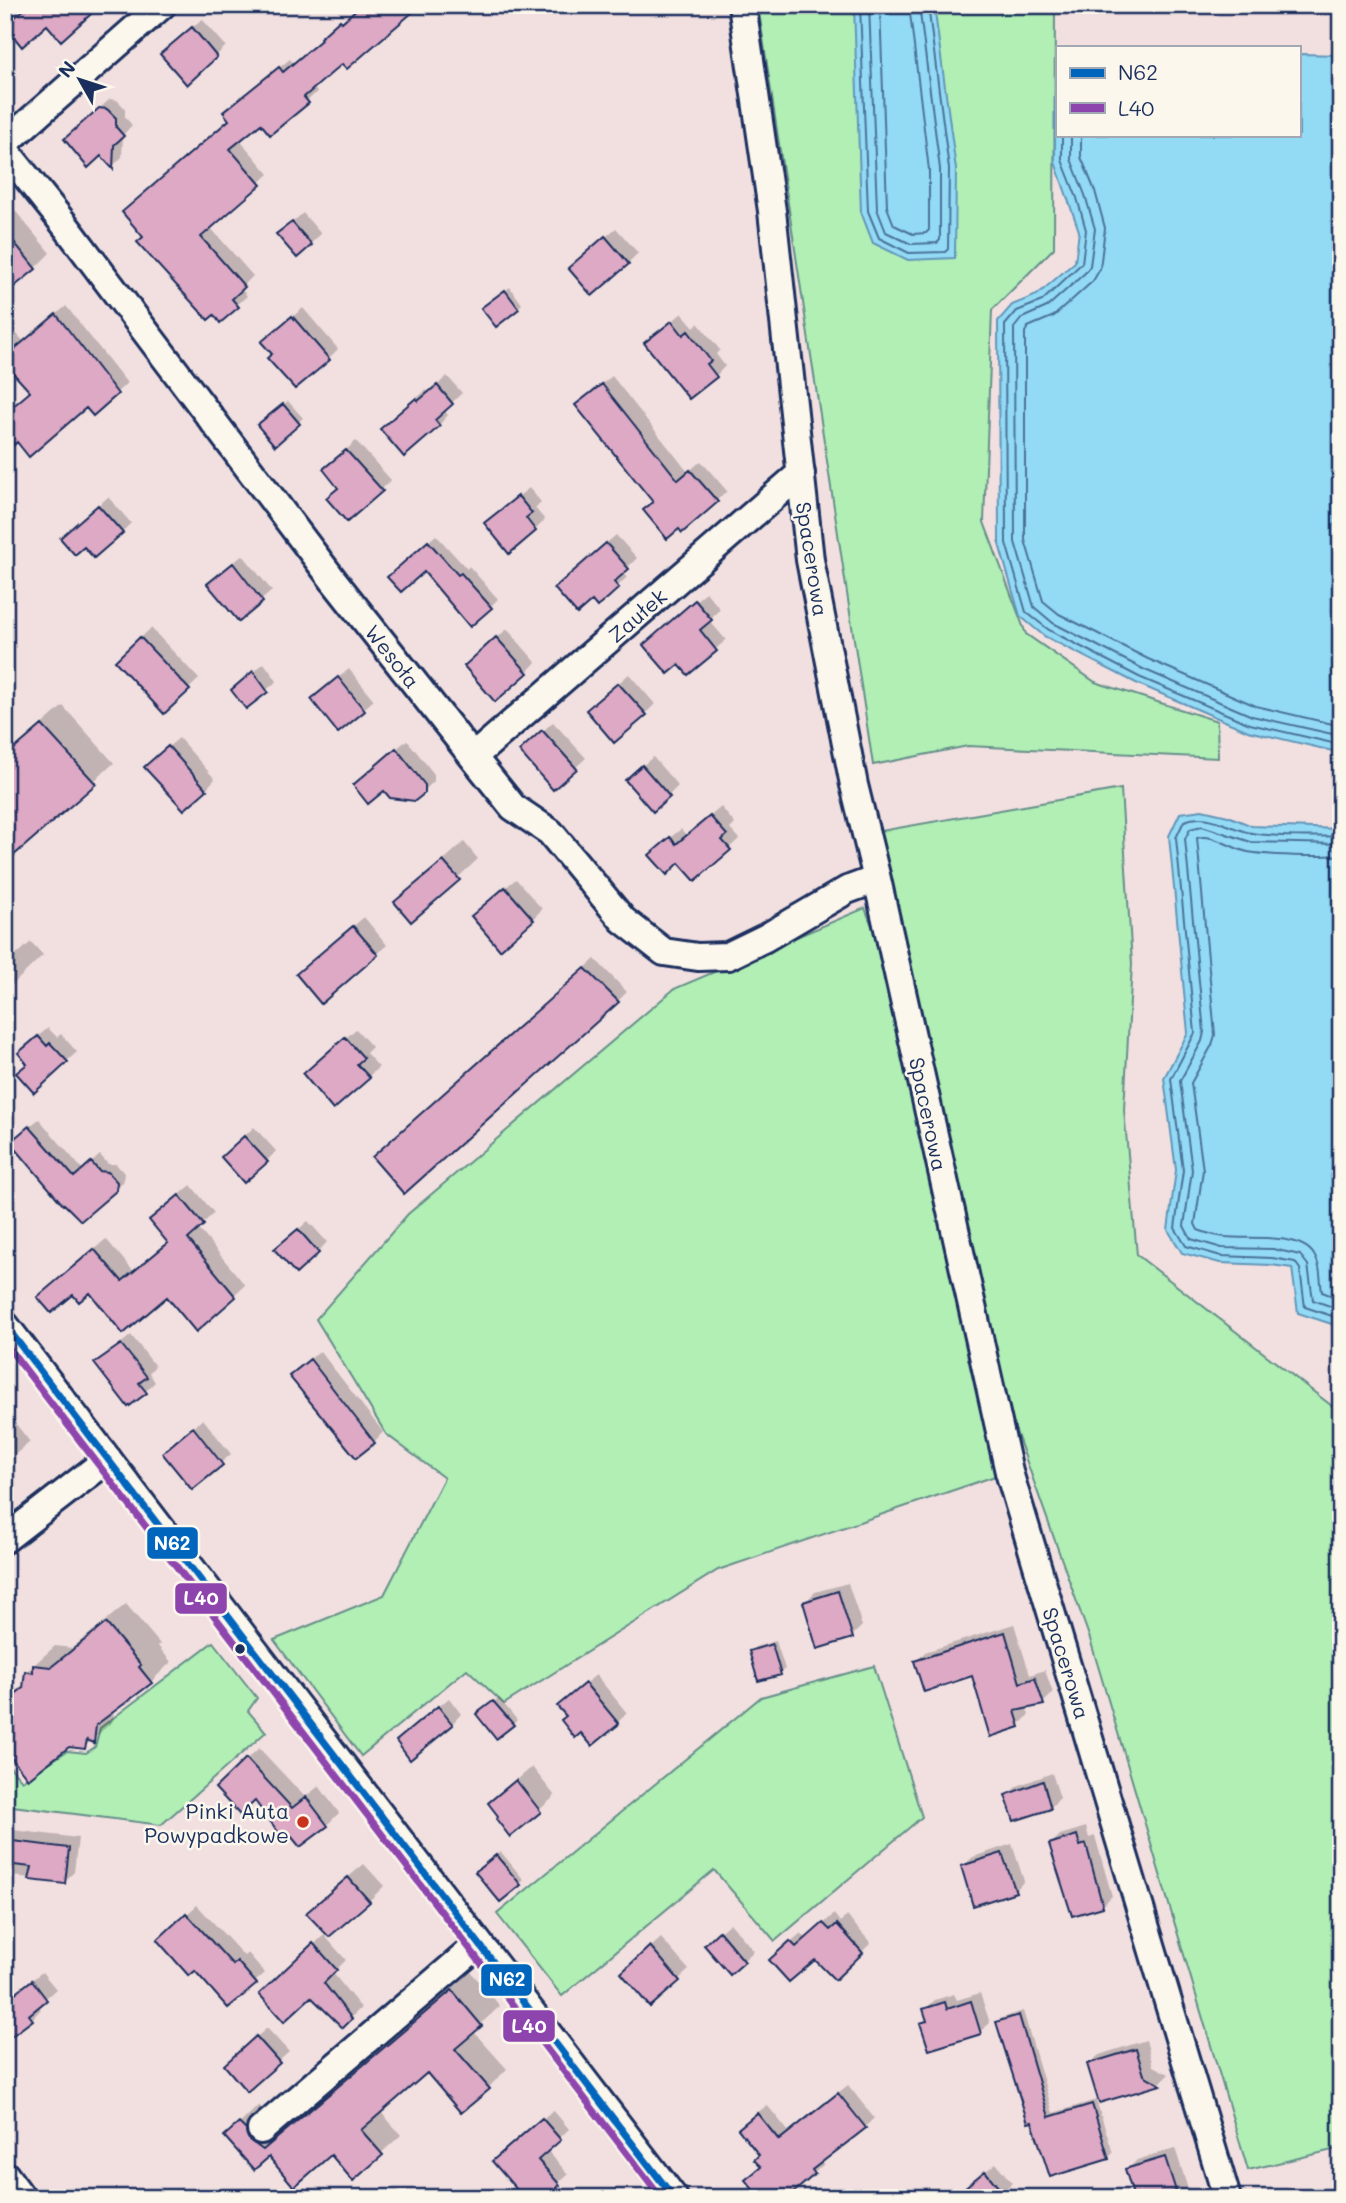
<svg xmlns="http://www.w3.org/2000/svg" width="1346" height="2203" font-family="Mali,sans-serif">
<rect width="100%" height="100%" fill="#f2e0e0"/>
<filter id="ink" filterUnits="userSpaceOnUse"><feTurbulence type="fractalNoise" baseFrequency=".0143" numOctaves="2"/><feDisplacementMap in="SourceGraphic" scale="14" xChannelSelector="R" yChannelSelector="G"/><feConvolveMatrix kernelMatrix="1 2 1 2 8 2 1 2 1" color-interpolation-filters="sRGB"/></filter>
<g filter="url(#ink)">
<path fill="#b1efb5" stroke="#668f8a" stroke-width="2" d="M758,5h297l-1,243 -62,62 -8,212 42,112 69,48 122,39 1,37 -250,-12 -95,19z
M1121,789l11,175 -8,146 13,145 204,158v735l-93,22 -158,-531 -92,-258 -123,-549z
M865,908l18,46 118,520 -283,96 -214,134 -37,-35 -106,87 -87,-116 110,-45 60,-117 -58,-44 -70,-115 92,-105 266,-225z
M213,1642l44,56 -9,13 18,21 -105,93 -156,-20v-44l17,20 45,-30 19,2 9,-6 5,-19z
M874,1666l48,151 -147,124 -61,-71 -152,126 -65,-82 264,-217z"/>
<path fill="#93daf5" stroke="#6396b9" stroke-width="2" d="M854,5h80l22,164 -1,89 -47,2 -35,-17 -12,-31z
M1299,54l42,1v698l-93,-22 -112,-48 -92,-47 -24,-20 -21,-72 -1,-223 14,-16 25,-10 38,-33 4,-31 -24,-69v-65l2,-7v45h242z
M1202,810l26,6 24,10 89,3v498l-43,-14 -6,-45 -21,-3 -51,-2 -38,-10 -14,-23 8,-60 -12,-92 24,-45 -19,-197 11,-23z"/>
<path fill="#0003" d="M278,5h10l-5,5z
M360,5h58l-76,56 -29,26 4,5 -10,9 -46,20 -22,18 30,35 -59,53 43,49 -12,12 6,8 -27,24 -81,-78 92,-123 4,-16 55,-44 4,5z
M202,19l24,27 -38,37 -16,-38z
M110,99l7,1 8,8v9l7,8 -9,10 -1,22 -9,9 -37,-36z
M13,208l37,45 -15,15 -30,21v-76z
M303,213l18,21 -24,22 -18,-22z
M616,228l22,25 -10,10 -48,-4z
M510,287l12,17 -4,4 -30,-4z
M66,306l61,77 -34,31 -7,-9 -54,-14 -27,-29v-42l19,22z
M303,308l35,41 -10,10 -54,-5 -1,-21z
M682,313l12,14 4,-4 22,27 -4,4 9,12 -9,10 -70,-33z
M447,376l15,17 -18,17 4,5 -9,10 -47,-5 34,-30 3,3z
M612,376l76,96 13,-11 26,30 -44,40 -29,-30 -67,-105z
M288,401l15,17 -28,25 -12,-22z
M356,441l35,39 -10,10 -41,-3 -5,-27z
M529,488l12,14 -6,6 10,12 -10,10 -39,-16z
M108,497l23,26 -9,9 -50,-3z
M436,535l31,34 2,-3 29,33 -8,8 -66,-38h-27z
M616,535l21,23 -14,14 4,5 -20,20 -41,-19z
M243,555l29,36 -33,28 -20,-45z
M706,592l14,17 -11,11 17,20 -38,33 -33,-38z
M151,628l48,51 -35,33 -47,-51z
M507,629l29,33 -9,10 -51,-16z
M264,663l13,18 -30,26 -4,-26z
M349,669l25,31 -36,31 -15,-41z
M629,674l26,30 -10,10 -47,-13z
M63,706l51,57 -109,98v-104z
M553,722l33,36 -33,30 -22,-46z
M179,738l36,41 -9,10 -50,-32z
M407,740l27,34v7l-11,11 -39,-3 -19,-14z
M653,757l25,29 -10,10 -31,-26z
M721,807l14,17 -5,5 9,10 -10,9 -68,-3 20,-16 6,7z
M464,842l14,17 -66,61 -16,-18z
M516,879l26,30 -9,10 -50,-13z
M364,917l23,28 -10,9 -69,11z
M31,942l12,13 -38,37v-27z
M595,959l32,33 -9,9 -234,147z
M48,1028l9,9 4,-3 16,18 -10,9 -39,2 2,-20z
M356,1029l16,18 -6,6 13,14 -45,40 -19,-42z
M39,1119l44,51 17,-15 8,9h8l8,9 -1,8 -9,9 -49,11 -45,-67z
M254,1127l22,24 -9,10 -34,-14z
M191,1185l23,28 -16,15 47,57 -11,10 -144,-5 -17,2 -23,-5 56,-48 28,33 35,-30 -18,-22z
M308,1221l19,21 -9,10 -32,-12z
M131,1335l24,31 -6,7 6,9 -9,9 -49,-27z
M320,1351l63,81 -9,10 -73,-76z
M5,1410l25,32 -25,21z
M203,1419l28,35 -10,9 -47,-20z
M848,1583l14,43 -10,10 -47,-34 10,-10z
M126,1604l34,40 -2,2 13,16 -20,20 -37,27 -1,12 -29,26 -16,-2 -63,2v-48l20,-15 1,-12 29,-26 17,2z
M1014,1624l16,51 15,-5 8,23 -10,10 -17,4 3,8 -10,10 -46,-51 -57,-12 9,-10z
M776,1641l9,28 -5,4 -29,-21 4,-5z
M596,1675l31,38 -10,10 -49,-7 1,-20z
M449,1698l12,16 -9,10 -44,8z
M499,1698l18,22 -4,4 -30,-14z
M259,1748l46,49 14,-11 20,27 -12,12 -71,-26 -27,-23z
M532,1767l23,29 -44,39 -21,-32z
M1052,1773l8,25 -10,10 -43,-12 10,-10z
M1086,1827l3,11 6,-2 17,60 -10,10 -51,-62 9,-9z
M5,1829l73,9 -4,34 -10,10 -59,-7z
M1012,1844l12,37 -9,10 -52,-25 10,-9z
M501,1852l23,28 -4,4 -39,-16z
M364,1864l20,22 -15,15 -46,-3z
M197,1905l47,51 4,-3 17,20 -37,33 -59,-75z
M834,1914l6,8 7,-6 24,27 -36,35 -20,-21 -34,-7 20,-17 6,6z
M730,1923l24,28 -24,22 -14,-38z
M324,1935l22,25 -13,13 28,35 -18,17 -32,-30 -49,-1z
M661,1938l28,32 -38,34 -18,-41z
M42,1972l14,17 -18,16 3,4 -9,10 -27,10v-38l2,-2 5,7z
M471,1972l29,34 -27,25 34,38 -18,18 -62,-16 -47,40 21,24 -48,44 -22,-26 -62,1 -42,-18 32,-31 5,6 3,10 16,12z
M980,1993l10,30 -10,9 -58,-8 6,-6 -3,-9 10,-9 19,-6 3,6z
M1023,2011l30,102 43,-13 17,53 -5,5 -57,17 -53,-153 4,-4z
M267,2028l22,24 -42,37 -11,-34z
M1146,2040l7,26 16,8 -9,9 -60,18 -11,-37 10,-9z
M848,2085l26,33 -9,9 -43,34 2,3 -10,9 -52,-7 -12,-47 17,-14 22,27z
M553,2110l16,19 -22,21 21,24 -10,9 -54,-31z
M1175,2148l16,50h-55l-9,-28 10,-10z
M996,2163l16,20 -10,9 -39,-3z"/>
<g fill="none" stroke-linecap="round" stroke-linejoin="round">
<path stroke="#4b739a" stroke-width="2" d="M860,5l8,206 11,27 30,15 36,-1 3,-3 1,-80 -21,-164
M869,5l8,204 9,23 25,12 26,-1 3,-3v-71l-21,-164
M880,5l7,202 7,18 19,9 13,-1 3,-3v-60l-20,-165
M1062,135v25l15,38 9,32 -4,33 -40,38 -25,10 -12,14 1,218 20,69 23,18 90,47 111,47 91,21
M1071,135v24l14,36 10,34 -5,37 -5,7 -38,34 -25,11 -8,10 1,214 19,65 19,16 90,46 109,47 89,20
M1081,135v22l14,34 10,37 -5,41 -7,12 -39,35 -26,11 -3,5v208l18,61 16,13 89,45 108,47 85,20
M1341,836c-23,1 -67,1 -89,-3 -24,-4 -42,-22 -68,-12l-8,17 19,195 -24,46 12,91 -8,58 11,18 35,10 51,2 23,4 5,7 5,38 36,12
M1341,844l-90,-2 -49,-16 -12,3 -5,10 19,193 -2,9 -22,40 12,89 -8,56 7,13 31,9 51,1 27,6 8,10 5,35 28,10
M1341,855c-24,2 -70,1 -93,-3 -16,-3 -35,-19 -51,-14l18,197 -3,10 -21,38 12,87 -8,54 3,6c8,3 18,6 27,7 24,3 75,-5 89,18 7,10 6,25 8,37l19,7"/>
</g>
<path fill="#dda9c4" stroke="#1b2f5e" stroke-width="2" d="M29,5h72l-40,36 -14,-16 -25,22 -17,-21z
M361,5h60l-74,64 -5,-5 -38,33 5,6 -39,32 -9,-11 -31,25 31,36 -60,52 44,50 -13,12 7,8 -19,16 -6,-8 -6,5 -71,-78 6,-5 -21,-25 107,-92 -6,-8 56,-45 4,5 38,-32 -1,-2 20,-18 2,2z
M192,27l25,30 -30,28 -27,-31z
M99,108l8,1 9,9v9l8,9 -10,9 -1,24 -12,-13 -13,12 -24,-29z
M292,222l20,23 -15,13 -21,-24z
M5,231l31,38 -31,25z
M605,236l24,28 -37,32 -24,-28z
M505,290l14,19 -23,18 -15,-19z
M56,314l62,80 -25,22 -7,-8 -57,49 -12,-15 -3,3 -9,-11v-21l25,-21 -25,-28v-7z
M292,316l38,44 -35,29 -28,-31 5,-4 -11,-12z
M672,321l11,14 5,-4 23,30 -4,3 10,13 -28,22 -45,-56z
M602,384l76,96 12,-10 28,32 -36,31 -3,-4 -12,10 -24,-29 10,-8 -78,-97z
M437,385l16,19 -18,16 5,6 -36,31 -24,-28 36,-31 2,3z
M283,404l17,20 -25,22 -18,-21z
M346,450l37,41 -36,31 -21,-24 12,-10 -15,-19z
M518,496l14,17 -6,5 10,13 -27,23 -25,-31z
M98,505l25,28 -29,25 -10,-11 -9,8 -15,-17z
M428,541l30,34 3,-2 31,35 -22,19 -46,-55 -23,20 -14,-15z
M606,543l23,26 -15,13 5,6 -11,10 -11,9 -5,-6 -15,13 -23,-26z
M233,563l30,39 -24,20 -32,-38z
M695,600l17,20 -12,10 17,21 -29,24 -9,-10 -11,9 -25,-29z
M140,637l50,53 -26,24 -49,-53z
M496,637l32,36 -33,29 -31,-36z
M253,671l15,21 -22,17 -15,-19z
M338,677l27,34 -27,22 -27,-34z
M618,683l29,32 -33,28 -28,-33z
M42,725l54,59 -91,79v-106z
M542,730l35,39 -24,21 -34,-39z
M168,746l39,44 -23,20 -40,-43z
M396,748l29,37v8l-10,8 -25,-3 -6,-7 -16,13 -15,-19z
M642,765l28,32 -17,15 -28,-32z
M710,816l17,19 -5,5 9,10 -36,31 -16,-18 -12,12 -18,-20 21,-18 6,7z
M443,861l17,19 -49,42 -17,-20z
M505,887l29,33 -34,30 -29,-34z
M353,926l25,29 -57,49 -25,-30z
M585,968l34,34 -215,192 -32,-37z
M38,1036l9,10 3,-3 18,19 -34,31 -18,-20 11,-9 -9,-11z
M345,1037l19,21 -7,6 13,14 -37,32 -30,-36z
M29,1126l45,51 17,-15 8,9 9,1 9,10 -1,9 -35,30 -17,-17 -1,1 -53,-63z
M244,1136l24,26 -24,21 -23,-26z
M179,1195l25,30 -16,14 48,58 -40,35 -29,-35 -44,37 -33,-41 -11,9 -6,-7 -22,18 -14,-16 57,-48 28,32 46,-38 -19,-23z
M298,1229l21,24 -23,21 -22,-25z
M121,1344l26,33 -8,6 8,10 -19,14 -34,-44z
M310,1359l65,84 -19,15 -67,-82z
M193,1427l30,38 -31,25 -30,-37z
M838,1591l15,47 -36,11 -14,-47z
M106,1623l35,42 -2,2 13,16 -56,42 -2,18 -7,-3 -2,9 -16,-2 -41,32 -23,-29v-48l18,-14 2,-17 8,2v-8l18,2z
M1005,1632l15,51 15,-5 9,27 -29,6 5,16 -30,10 -18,-61 -48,16 -10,-31z
M772,1644l9,31 -23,6 -9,-30z
M585,1683l34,41 -27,22 -11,-13 -6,5 -14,-18 5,-4 -9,-10z
M493,1701l21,24 -18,14 -20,-25z
M438,1706l15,19 -43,35 -14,-19z
M246,1758l46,50 14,-11 22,29 -28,21 -9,-11 -6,5 -30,-40 -15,14 -25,-27z
M516,1780l25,32 -31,25 -13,-17 1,-4 -10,-13z
M1043,1781l8,28 -37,12 -9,-26z
M1077,1835l3,11 6,-2 17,63 -31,9 -23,-72z
M5,1840l64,8 -4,36 -36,-4 3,-13 -27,-3z
M1002,1853l14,39 -43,14 -12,-40z
M496,1855l25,30 -21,17 -25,-30z
M348,1877l22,25 -41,35 -23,-24z
M186,1913l47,52 4,-4 20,23 -29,24 -33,-37 -6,5 -32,-36z
M823,1923l7,7 7,-6 26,29 -28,27 -20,-20 -26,22 -20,-22 21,-19 6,6z
M719,1931l26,31 -15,13 -26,-30z
M313,1943l24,27 -13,13 28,36 -9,9 -32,-31 -27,25 -25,-28z
M650,1946l30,35 -30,26 -29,-34z
M32,1980l15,20 -18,15 4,5 -28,21v-40z
M452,1990l30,36 -27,23 35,40 -29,24 -34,-40 -66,57 22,25 -30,26 -22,-26 -37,32 -25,-30 -15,13 -30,-34 15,-13 7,7 3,10 14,10z
M971,2001l10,33 -52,16 -9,-27 7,-2 -4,-12 22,-7 2,7z
M1019,2015l30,102 43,-13 17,55 -59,18 -18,-55 -4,1 -32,-101z
M256,2036l24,27 -33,29 -23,-27z
M1136,2049l8,26 17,10 -62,18 -12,-39z
M838,2093l28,35 -54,42 3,4 -28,24h-27l-15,-18 16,-13 -7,-7 5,-5 -21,-26 19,-16 22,27z
M542,2118l19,22 -23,20 22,25 -15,13h-21l-32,-37z
M1165,2157l11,34 -21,7h-21l-9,-29z
M985,2171l22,27h-55z"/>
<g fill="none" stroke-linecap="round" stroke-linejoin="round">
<g stroke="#1b2f5e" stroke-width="32">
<path id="minor" d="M742,5l30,206 38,349 44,225 23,94 132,593 218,726
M5,143l157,-138
M5,150l60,75 269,356 139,176 40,50 37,25 73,88 41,32 34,5 30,-1 37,-18 82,-48 30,-11
M473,757l328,-284
M5,1325l669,873
M5,1539l103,-80
M261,2130l218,-186
M5,2175l17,23"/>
</g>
<use href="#minor" stroke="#fbf7ec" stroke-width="26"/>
<g stroke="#fbf7ec" stroke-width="12">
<path id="bus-1" d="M5,1325l669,873"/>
</g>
<g stroke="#fbf7ec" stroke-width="12">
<path id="bus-2" d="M5,1343l656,855"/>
</g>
<use href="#bus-1" stroke="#0065bd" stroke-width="7"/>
<use href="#bus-2" stroke="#8e44ad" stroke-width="7"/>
</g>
</g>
<circle fill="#1b2f5e" stroke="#fbf7ec" stroke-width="2.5" cx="240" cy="1649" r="6"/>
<circle fill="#c8321e" stroke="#fbf7ec" stroke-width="2.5" cx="303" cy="1822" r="7"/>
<g text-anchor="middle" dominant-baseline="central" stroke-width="5" stroke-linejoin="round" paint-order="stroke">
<g font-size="21" fill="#1b2f5e" stroke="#fbf7ec">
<text transform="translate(813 559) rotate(81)">Spacerowa</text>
<text transform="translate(637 615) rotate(-41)">Zaułek</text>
<text transform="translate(393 656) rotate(52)">Wesoła</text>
<text transform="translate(929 1114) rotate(78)">Spacerowa</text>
<text transform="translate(1067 1663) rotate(73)">Spacerowa</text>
</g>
<g font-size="21" fill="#1b2f5e" stroke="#fbf7ec" text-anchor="end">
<text x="289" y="1810">Pinki Auta<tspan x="289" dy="24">Powypadkowe</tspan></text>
</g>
</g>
<g stroke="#fbf7ec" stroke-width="2.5">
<rect x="146" y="1526" width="53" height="34" rx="7" fill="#0065bd"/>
<rect x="174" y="1582" width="54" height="33" rx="7" fill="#8e44ad"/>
<rect x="480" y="1963" width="53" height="34" rx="7" fill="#0065bd"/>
<rect x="502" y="2009" width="54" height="34" rx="7" fill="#8e44ad"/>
</g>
<g font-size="19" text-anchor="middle" font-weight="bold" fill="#fff">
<text x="172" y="1550">N62</text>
<text x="201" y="1605">L40</text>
<text x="507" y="1986">N62</text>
<text x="529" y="2033">L40</text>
</g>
<rect width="1346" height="2203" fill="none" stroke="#fbf7ec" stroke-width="28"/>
<rect x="14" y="14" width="1318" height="2175" fill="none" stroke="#1b2f5e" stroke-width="2.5" filter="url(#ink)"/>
<rect x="1056" y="46" width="245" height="91" fill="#fbf7ec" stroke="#a1a7b3" stroke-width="2"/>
<rect x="1070" y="68" width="35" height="10" fill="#0065bd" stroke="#a1a7b3" stroke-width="2"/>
<text x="1118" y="80" font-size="21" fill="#1b2f5e">N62</text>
<rect x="1070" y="103" width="35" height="10" fill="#8e44ad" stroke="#a1a7b3" stroke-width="2"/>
<text x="1118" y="116" font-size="21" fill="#1b2f5e">L40</text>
<g transform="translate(80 80) rotate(309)" stroke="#fbf7ec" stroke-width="5" paint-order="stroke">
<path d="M0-5L12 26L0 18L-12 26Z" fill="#1b2f5e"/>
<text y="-10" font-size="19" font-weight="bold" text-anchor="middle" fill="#1b2f5e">N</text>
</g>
</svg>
